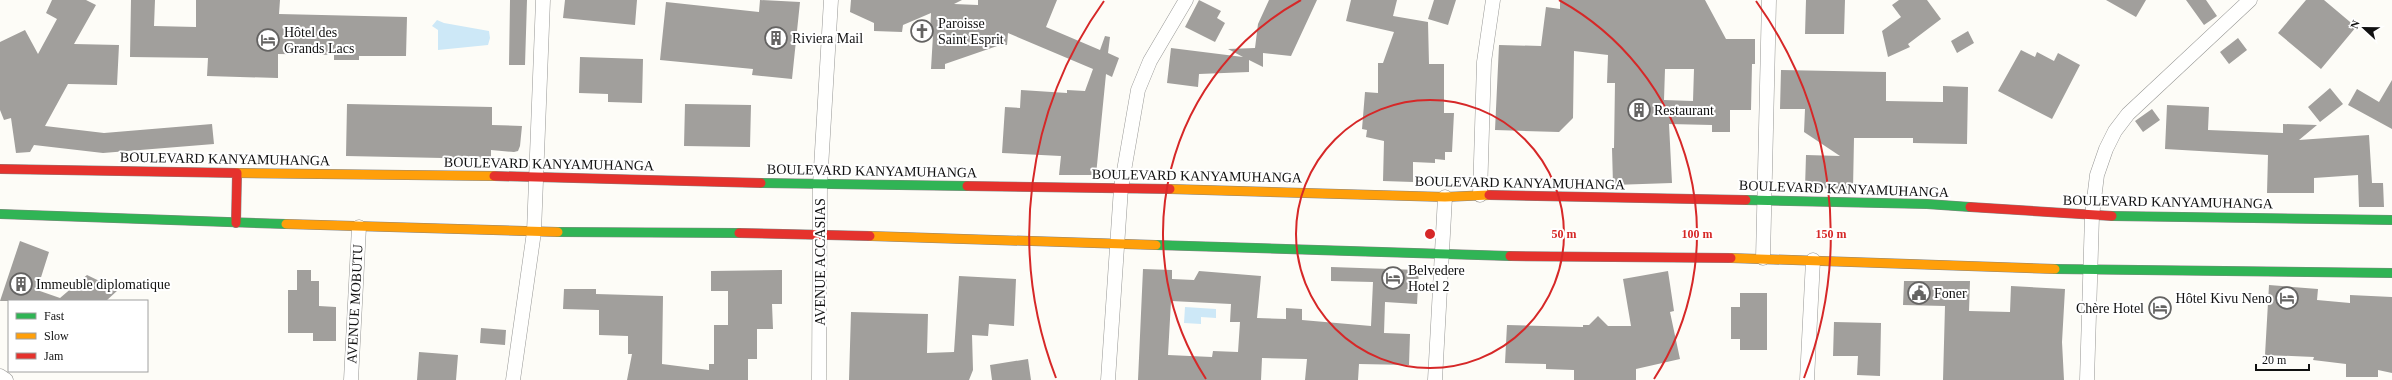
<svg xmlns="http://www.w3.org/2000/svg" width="2392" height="380" font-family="Georgia,serif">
<rect width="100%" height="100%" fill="#fdfcf7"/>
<path fill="#cde8f7" d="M437,20l7,3 45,8 1,7 -2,7 -50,5v-20l-6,-4z
M1185,307l31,2v9l-15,-1v7l-17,-1z"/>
<path fill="#a19f9c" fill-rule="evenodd" d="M52,0h34l10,5 -22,39 45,1 -2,40 -49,-1 -23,42 59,7 108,-9 2,20 -111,9 -69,-8 -4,7 -14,1 -5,-35 -7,2 -4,-10v-68l25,-12 13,24 19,-35 -11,-6z
M131,0h24l-1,26 42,1v-27h84l-1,14 128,3 -1,39h-47v4h-25v-5l-56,-1v24l-71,-2 1,-18 -78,-1z
M510,0h17l-2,65h-16z
M565,0h72l-2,25 -72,-7z
M760,0l40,2 -8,77 -40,-4 1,-6 -93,-9 6,-58 93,10z
M851,0h111l-8,4 24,1v-5h79l-11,27 54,23 5,-14 5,1 -2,16 11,5 -7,19 -6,-3 -10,101h-37l2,-19 -59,-3 3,-46 15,1 1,-18 46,3v-3l18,1 8,-22 -85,-36 -1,12h-7l-55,19v5h-14l2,-34h-3l1,-22 -28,12 -1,7 -28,-1v-8l-24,-11z
M1199,0l22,11 -4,7 8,5 -10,19 -30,-15z
M1269,0h48l-26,56 -28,-3v14l-14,-7v12l-50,2 -1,13 -31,-4 4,-35 72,9 -15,-8 27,-1 3,-24z
M1351,0h46l-4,16 35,6 1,42h15v49h10l-2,39h-7v8l-10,-1v4l-22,-1v20l-30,-1 1,-40 -18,-4 1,-7 -5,-1 3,-37 13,1v-30h5l11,-31 -48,-11z
M1434,0h22l-8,25 -20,-6z
M1560,0h145l21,39h29v25h-3l-1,46h-21v22h-18v-7l-43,-1 3,59 -59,2 -1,-37h2l1,-65h-8l1,-28 -34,-4 -1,67 -14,14 -64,-2 4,-85 42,1 5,-39 14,2zM1665,69h29l-1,32 -29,-1z
M1806,0h39l-1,34h-39z
M1899,0h28l14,19 -33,25 2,3 -22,10 -6,-26 19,-14 -9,-12z
M2106,0h40l-10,17z
M2186,0h20l11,16 -13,9z
M2306,0h18l32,27 -35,42 -43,-36z
M1968,31l6,12 -17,10 -6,-12z
M2238,38l9,12 -18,14 -9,-12z
M2021,50l14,7 2,-5 17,9 4,-8 22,12 -28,54 -54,-28z
M580,57l63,2 -1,44 -34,-1v-8l-29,-1z
M1781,70l105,2v29l57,1v-16l25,1 -1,57 -54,-1v-5h-59l-1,51 -48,-1 1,-33 34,1 -36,-24 1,-23h-25z
M2392,80v49l-44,-24 9,-16 22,13z
M2330,88l13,16 -23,18 -12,-15z
M347,104l145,3v18l30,1 -2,20 -2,5 -4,1 -23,-2v9l-145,-3z
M685,104l66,1 -1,42 -66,-1z
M2167,105l42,2 -1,23 75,3v-9l34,1 -18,15 70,-5 3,48h11l1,24h-25l-1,-32 -44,3v15h-47l1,-38 -103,-6z
M2152,109l8,11 -17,12 -8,-11z
M20,241l29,11 -12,38 23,8 27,-23 31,15 -12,11h-106z
M1331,267l88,3 -2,34 -32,-2 -1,31 26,1 -1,31 -50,-1 -1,16h-53l2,-21 -45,-1 -1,22h-123l5,-111 29,1v9l22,1 5,-9 62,5 -4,42 29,1v-11l16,1v11l69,6 2,-44 -42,-1zM1171,301l60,3 -1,18h10l-2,30 -25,-1 -1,6 -44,-2z
M297,270h14v11h8v25l17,1v34h-23v-8h-25v-43h9z
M782,270v34h-10l1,25h-16v30h-9v21h-121l5,-26h-4v-18l-29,-1v-25l-36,-1 1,-20h32v5l67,2 -1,68 47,6v-6h5v-39h14v-34h-17v-20z
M1668,271l6,40 -4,1 10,47 -44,10v11h-62v-10l-28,-1v-5l-41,-1 2,-38 76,2v-2h6l9,-9 10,10h23l-8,-47z
M959,276l57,3 -2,47 -25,-2 -1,12 -16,-1 1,35 -4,10h-120l2,-68 77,2 -1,39 27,-1z
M1904,281h66l-1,30 41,1 1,-26 54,3 -3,53 2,38h-121l2,-74 -42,-1z
M2269,285l49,4 -1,11 33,3v-8l42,2v76l-14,-3v7h-32v-13l-33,-4 1,-3 -49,-2z
M1740,293h27v57h-27v-11h-9v-32h9z
M1834,322l47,1 -1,53 -23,-1 1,-19h-25z
M481,328l25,2 -1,15 -25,-2z
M419,352l39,3 -2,25h-39z
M1028,359l3,21h-39l-2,-15z"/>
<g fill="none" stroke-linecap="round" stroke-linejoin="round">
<g stroke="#979795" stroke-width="15">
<path id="street" d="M1480,195l4,-133 9,-62
M1763,258l6,-258
M0,376l6,4
M351,380l8,-153
M513,380l21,-148 9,-232
M819,380l1,-195 11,-185
M1108,380l13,-192 17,-98 12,-29 36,-61
M1435,380l10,-183
M1807,380l6,-120
M2087,380l5,-164 5,-41 9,-26 9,-18 13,-17 122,-114"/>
</g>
<g stroke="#858482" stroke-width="10">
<path id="fast" d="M761,183l206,3
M1746,200l181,4 43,3
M0,214l286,10
M2112,216l280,4
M558,232l181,1
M1156,245l354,11
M2055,269l337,4"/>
</g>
<g stroke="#858482" stroke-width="10">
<path id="slow" d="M237,173l257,3
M1170,189l275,8 44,-2
M286,224l272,8
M870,236l286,9
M1731,258l324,11"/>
</g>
<g stroke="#858482" stroke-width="10">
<path id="jam" d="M0,169l237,4
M494,176l267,7
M967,186l203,3
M1489,195l257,5
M1970,207l142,9
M236,223l1,-50
M739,233l131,3
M1510,256l221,2"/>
</g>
<use href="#street" stroke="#fffffe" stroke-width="14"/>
<use href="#fast" stroke="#30b455" stroke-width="9"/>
<use href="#slow" stroke="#ff9f0a" stroke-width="9"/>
<use href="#jam" stroke="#e5322d" stroke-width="9"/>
</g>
<g fill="none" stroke="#d62828" stroke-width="2">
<circle cx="1430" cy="234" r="134"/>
<path d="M1206 379A267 267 0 0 1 1301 0M1559 0A267 267 0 0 1 1654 379"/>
<path d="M1056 378A401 401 0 0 1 1104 1M1756 1A401 401 0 0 1 1804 378"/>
</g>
<defs>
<g id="church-ring" transform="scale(1.15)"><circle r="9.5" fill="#fff" stroke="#646362" stroke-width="1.5"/><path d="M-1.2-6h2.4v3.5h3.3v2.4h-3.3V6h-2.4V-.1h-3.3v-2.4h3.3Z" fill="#646362"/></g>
<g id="building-ring" transform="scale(1.15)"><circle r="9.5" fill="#fff" stroke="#646362" stroke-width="1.5"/><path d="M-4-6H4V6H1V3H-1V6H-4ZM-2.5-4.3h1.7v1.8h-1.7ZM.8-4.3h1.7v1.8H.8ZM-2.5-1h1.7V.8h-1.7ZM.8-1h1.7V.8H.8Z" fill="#646362"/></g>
<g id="hotel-ring" transform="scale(1.15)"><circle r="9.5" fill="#fff" stroke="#646362" stroke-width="1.5"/><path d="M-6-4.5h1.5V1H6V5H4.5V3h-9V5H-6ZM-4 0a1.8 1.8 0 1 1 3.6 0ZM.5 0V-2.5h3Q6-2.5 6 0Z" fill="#646362"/></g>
<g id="civic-ring" transform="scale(1.15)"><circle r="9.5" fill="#fff" stroke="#646362" stroke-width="1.5"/><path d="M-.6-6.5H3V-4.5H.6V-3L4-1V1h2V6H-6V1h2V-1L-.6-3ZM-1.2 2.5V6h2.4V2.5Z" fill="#646362"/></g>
</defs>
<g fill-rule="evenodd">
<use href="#church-ring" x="922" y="31"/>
<use href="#building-ring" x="776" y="38"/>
<use href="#hotel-ring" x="268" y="40"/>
<use href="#building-ring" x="1639" y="110"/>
<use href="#hotel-ring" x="1393" y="278"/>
<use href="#building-ring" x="21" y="284"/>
<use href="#civic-ring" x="1919" y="293"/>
<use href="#hotel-ring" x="2287" y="298"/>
<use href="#hotel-ring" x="2160" y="308"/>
</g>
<g text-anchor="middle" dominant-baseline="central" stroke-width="4" stroke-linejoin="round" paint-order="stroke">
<g font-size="14" fill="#111" stroke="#fff" text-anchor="start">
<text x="938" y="23">Paroisse<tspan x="938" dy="16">Saint Esprit</tspan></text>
<text x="284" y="32">Hôtel des<tspan x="284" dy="16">Grands Lacs</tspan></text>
<text x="792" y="38">Riviera Mail</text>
<text x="1654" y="110">Restaurant</text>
<text x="1408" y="270">Belvedere<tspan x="1408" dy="16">Hotel 2</tspan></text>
<text x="36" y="284">Immeuble diplomatique</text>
<text x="1934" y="293">Foner</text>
<text x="2272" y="298" text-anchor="end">Hôtel Kivu Neno</text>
<text x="2144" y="308" text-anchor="end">Chère Hotel</text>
</g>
<g font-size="14" fill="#111" stroke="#fff">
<text transform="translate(225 159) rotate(1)">BOULEVARD KANYAMUHANGA</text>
<text transform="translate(549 164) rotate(1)">BOULEVARD KANYAMUHANGA</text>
<text transform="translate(872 171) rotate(1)">BOULEVARD KANYAMUHANGA</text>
<text transform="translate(1197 176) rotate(1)">BOULEVARD KANYAMUHANGA</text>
<text transform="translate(1520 183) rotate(1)">BOULEVARD KANYAMUHANGA</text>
<text transform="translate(1844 189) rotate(2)">BOULEVARD KANYAMUHANGA</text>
<text transform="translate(2168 202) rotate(1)">BOULEVARD KANYAMUHANGA</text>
<text transform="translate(820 262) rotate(-90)">AVENUE ACCASIAS</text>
<text transform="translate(355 304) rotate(-87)">AVENUE MOBUTU</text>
</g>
</g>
<circle cx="1430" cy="234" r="6" fill="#d62828" stroke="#fff" stroke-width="2"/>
<g font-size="12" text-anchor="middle" font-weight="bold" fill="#d62828" stroke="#fff" stroke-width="4" stroke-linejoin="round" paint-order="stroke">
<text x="1564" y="238">50 m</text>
<text x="1697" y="238">100 m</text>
<text x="1831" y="238">150 m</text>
</g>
<rect x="8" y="300" width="140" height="72" fill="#ffffff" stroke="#a0a0a0"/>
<rect x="16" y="313" width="20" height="6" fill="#30b455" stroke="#a0a0a0"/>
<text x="44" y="320" font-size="12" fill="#111111">Fast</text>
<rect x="16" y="333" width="20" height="6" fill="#ff9f0a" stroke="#a0a0a0"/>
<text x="44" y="340" font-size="12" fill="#111111">Slow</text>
<rect x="16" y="353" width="20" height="6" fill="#e5322d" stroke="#a0a0a0"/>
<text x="44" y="360" font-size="12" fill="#111111">Jam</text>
<g transform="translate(2364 28) rotate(292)" stroke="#ffffff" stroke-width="3" paint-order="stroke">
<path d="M0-3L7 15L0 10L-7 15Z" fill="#111111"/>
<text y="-6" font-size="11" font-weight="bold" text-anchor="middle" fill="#111111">N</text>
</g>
<path d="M2256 364v6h53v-6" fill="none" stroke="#111111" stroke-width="2"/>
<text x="2262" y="364" font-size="12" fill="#111111" stroke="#ffffff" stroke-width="3" paint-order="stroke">20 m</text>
</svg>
